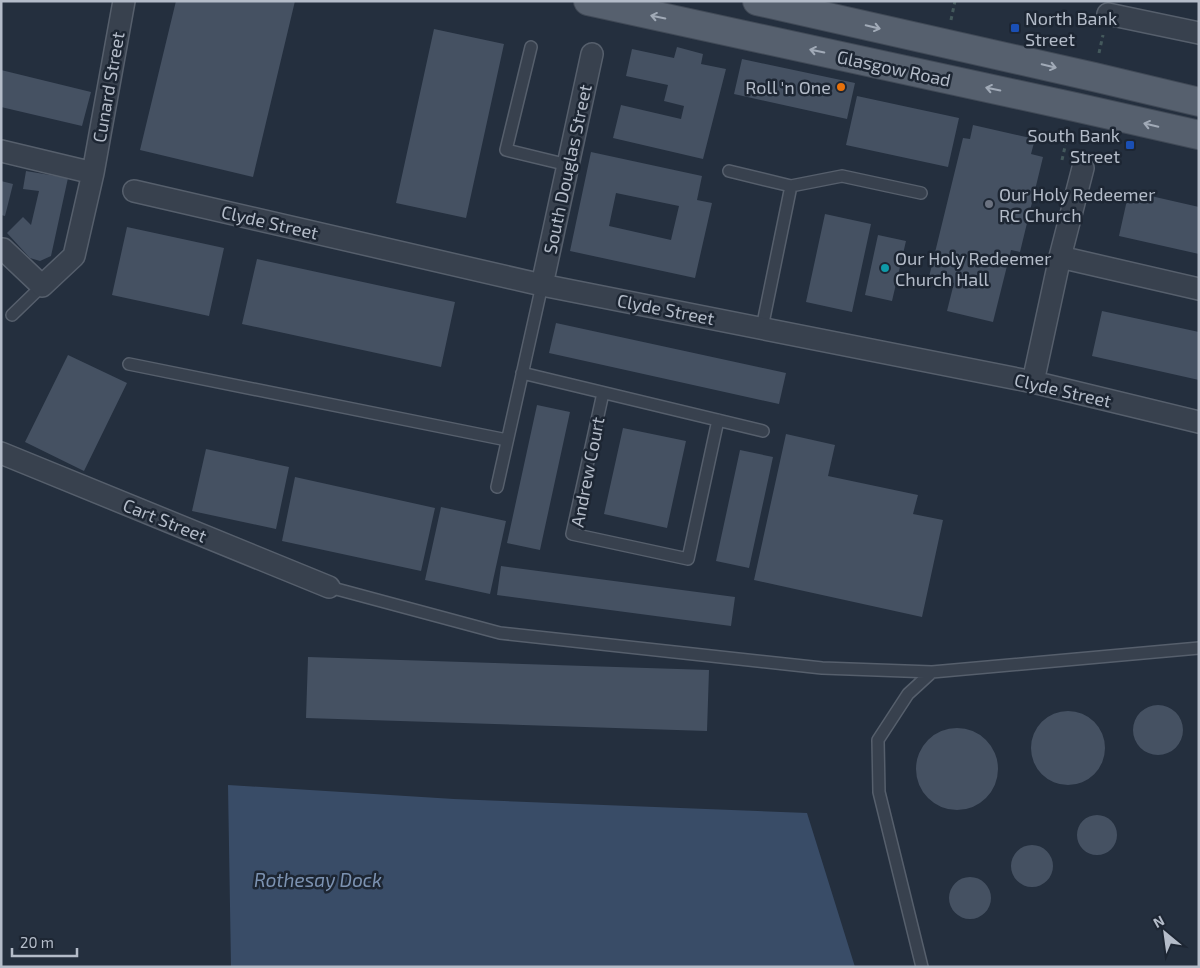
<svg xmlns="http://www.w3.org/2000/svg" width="1200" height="968" font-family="'Exo 2',sans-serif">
<rect width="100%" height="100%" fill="#242f3e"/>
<path fill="#394c67" d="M228,785l226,14 353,14 48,154h-624z"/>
<path fill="#455162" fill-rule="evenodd" d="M176,1h119l-42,176 -113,-27z
M434,29l70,15 -38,174 -70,-15z
M677,47l26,7 -2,10 25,5 -23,90 -90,-21 8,-33 60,14 3,-13 -20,-5 4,-16 -42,-9 6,-27 42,9z
M742,59l113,24 -8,36 -113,-25z
M1,70l90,22 -9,34 -81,-19z
M857,96l102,22 -11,49 -102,-22z
M973,125l62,14 -4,15 12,3 -23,95 -9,-2 -18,72 -46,-11 7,-28 -25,-6 34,-139 7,1z
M591,152l111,24 -5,24 15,3 -17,75 -125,-27zM616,193l63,13 -8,34 -62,-14z
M26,171l42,7 -17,78 -11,5 -10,-3 -23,-25 16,-16 8,8 8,-34 -16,-2z
M1,181l12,3 -8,32 -4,-1z
M1129,191l70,16v47l-80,-18z
M825,214l46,10 -19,88 -46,-10z
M127,227l97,21 -15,68 -97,-21z
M878,235l28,6 -14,60 -27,-6z
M257,259l198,43 -14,65 -199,-43z
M1102,311l97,21v48l-107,-24z
M556,323l230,50 -7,31 -230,-51z
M68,355l59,28 -43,88 -59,-29z
M537,405l33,7 -30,138 -33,-7z
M623,428l63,13 -19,87 -63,-14z
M786,434l49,11 -7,31 90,19 -5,19 30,6 -21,97 -168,-37z
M206,449l83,18 -13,62 -84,-18z
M740,450l33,7 -24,111 -33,-7z
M295,477l140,31 -14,63 -139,-30z
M441,507l65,14 -16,73 -65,-14z
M501,566l234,31 -4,29 -234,-31z
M308,657l401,13 -2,61 -401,-13z
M1133 730a25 25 0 1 1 50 0a25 25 0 1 1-50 0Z
M1031 748a37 37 0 1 1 74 0a37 37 0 1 1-74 0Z
M916 769a41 41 0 1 1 82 0a41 41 0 1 1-82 0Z
M1077 835a20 20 0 1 1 40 0a20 20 0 1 1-40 0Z
M1011 866a21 21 0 1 1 42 0a21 21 0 1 1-42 0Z
M949 898a21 21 0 1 1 42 0a21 21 0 1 1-42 0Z"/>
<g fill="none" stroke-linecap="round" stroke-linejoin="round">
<g stroke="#565f6c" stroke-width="14">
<path id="service" d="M531,47l-25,103 62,15
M729,171l62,15 51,-10 79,17
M12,315l30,-29
M762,328l29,-142
M129,364l378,76
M522,373l241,58
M603,393l-31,141 116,25 30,-139
M497,487l45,-202
M329,587l171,46 322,35 110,4
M922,967l-43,-175 -1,-52 30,-46 24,-22 267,-24"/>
</g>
<g stroke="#565f6c" stroke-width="24">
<path id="minor" d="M1108,14l91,19
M1,151l92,22
M134,191l408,94 491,97 166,40
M3,249l39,37 32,-30 19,-83 31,-172
M1060,257l139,32
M542,285l50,-231
M1033,382l27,-125 23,-89
M1,453l328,134"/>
</g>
<g stroke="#414a57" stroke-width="30">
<path id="primary" d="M588,1l487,106 124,28
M757,1l337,76 105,25"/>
</g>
<path stroke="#44595c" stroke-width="3" stroke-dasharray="4 4" stroke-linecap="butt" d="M951,20l4,-19
M1099,53l4,-18
M1062,160l7,-31"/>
<use href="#service" stroke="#38414e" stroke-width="11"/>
<use href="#minor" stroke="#38414e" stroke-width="21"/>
<use href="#primary" stroke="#56606e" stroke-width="28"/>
</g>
<defs><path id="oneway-shaft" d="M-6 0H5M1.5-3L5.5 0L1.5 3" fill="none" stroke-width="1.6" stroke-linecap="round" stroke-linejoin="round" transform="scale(1.25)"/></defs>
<g stroke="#a1aab7">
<use href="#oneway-shaft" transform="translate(658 17) rotate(-168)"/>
<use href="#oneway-shaft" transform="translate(873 27) rotate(13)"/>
<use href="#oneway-shaft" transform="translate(817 51) rotate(-168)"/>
<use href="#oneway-shaft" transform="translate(1049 66) rotate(13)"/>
<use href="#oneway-shaft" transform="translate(993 89) rotate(-168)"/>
<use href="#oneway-shaft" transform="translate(1151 125) rotate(-167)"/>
</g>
<g fill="#1a4fb4" stroke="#1d2633" stroke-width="2">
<rect x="1010" y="23" width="10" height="10" rx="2.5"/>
<rect x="1125" y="140" width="10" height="10" rx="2.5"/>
</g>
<circle fill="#e8710a" stroke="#1d2633" stroke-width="2" cx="841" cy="87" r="5"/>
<circle fill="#6b7280" stroke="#1d2633" stroke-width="2" cx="989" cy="204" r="5"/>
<circle fill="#0f9aa8" stroke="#1d2633" stroke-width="2" cx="885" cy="268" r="5"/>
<g text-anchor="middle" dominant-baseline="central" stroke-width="5" stroke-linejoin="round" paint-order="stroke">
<g font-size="18" fill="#b4bcc9" stroke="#1d2633" text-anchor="start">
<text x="1025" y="18">North Bank<tspan x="1025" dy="21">Street</tspan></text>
<text x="831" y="87" text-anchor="end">Roll 'n One</text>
<text x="1120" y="135" text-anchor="end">South Bank<tspan x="1120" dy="21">Street</tspan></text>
<text x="999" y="194">Our Holy Redeemer<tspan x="999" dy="21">RC Church</tspan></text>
<text x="895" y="258">Our Holy Redeemer<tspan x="895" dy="21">Church Hall</tspan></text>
</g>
<g font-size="18" fill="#b4bcc9" stroke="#1d2633">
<text transform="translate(894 68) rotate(12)">Glasgow Road</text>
<text transform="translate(108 87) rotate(-80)">Cunard Street</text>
<text transform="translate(567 169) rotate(-78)">South Douglas Street</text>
<text transform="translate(270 222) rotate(13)">Clyde Street</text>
<text transform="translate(666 309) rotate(11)">Clyde Street</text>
<text transform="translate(1063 390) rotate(13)">Clyde Street</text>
<text transform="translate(587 472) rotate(-79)">Andrew Court</text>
<text transform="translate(165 520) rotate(22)">Cart Street</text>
</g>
<g font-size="19" font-style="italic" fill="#7c92b1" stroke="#1d2633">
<text x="318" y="879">Rothesay Dock</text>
</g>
</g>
<rect width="1200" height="968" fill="none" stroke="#b4bcc9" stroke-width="5"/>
<g transform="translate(1165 933) rotate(331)" stroke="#1d2633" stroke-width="4" paint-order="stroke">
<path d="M0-4L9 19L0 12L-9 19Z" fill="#b4bcc9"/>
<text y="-8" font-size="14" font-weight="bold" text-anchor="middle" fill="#b4bcc9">N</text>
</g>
<path d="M12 948v8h65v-8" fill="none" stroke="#b4bcc9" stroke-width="2.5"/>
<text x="20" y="948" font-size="15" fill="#b4bcc9" stroke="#1d2633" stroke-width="4" paint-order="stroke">20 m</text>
</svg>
